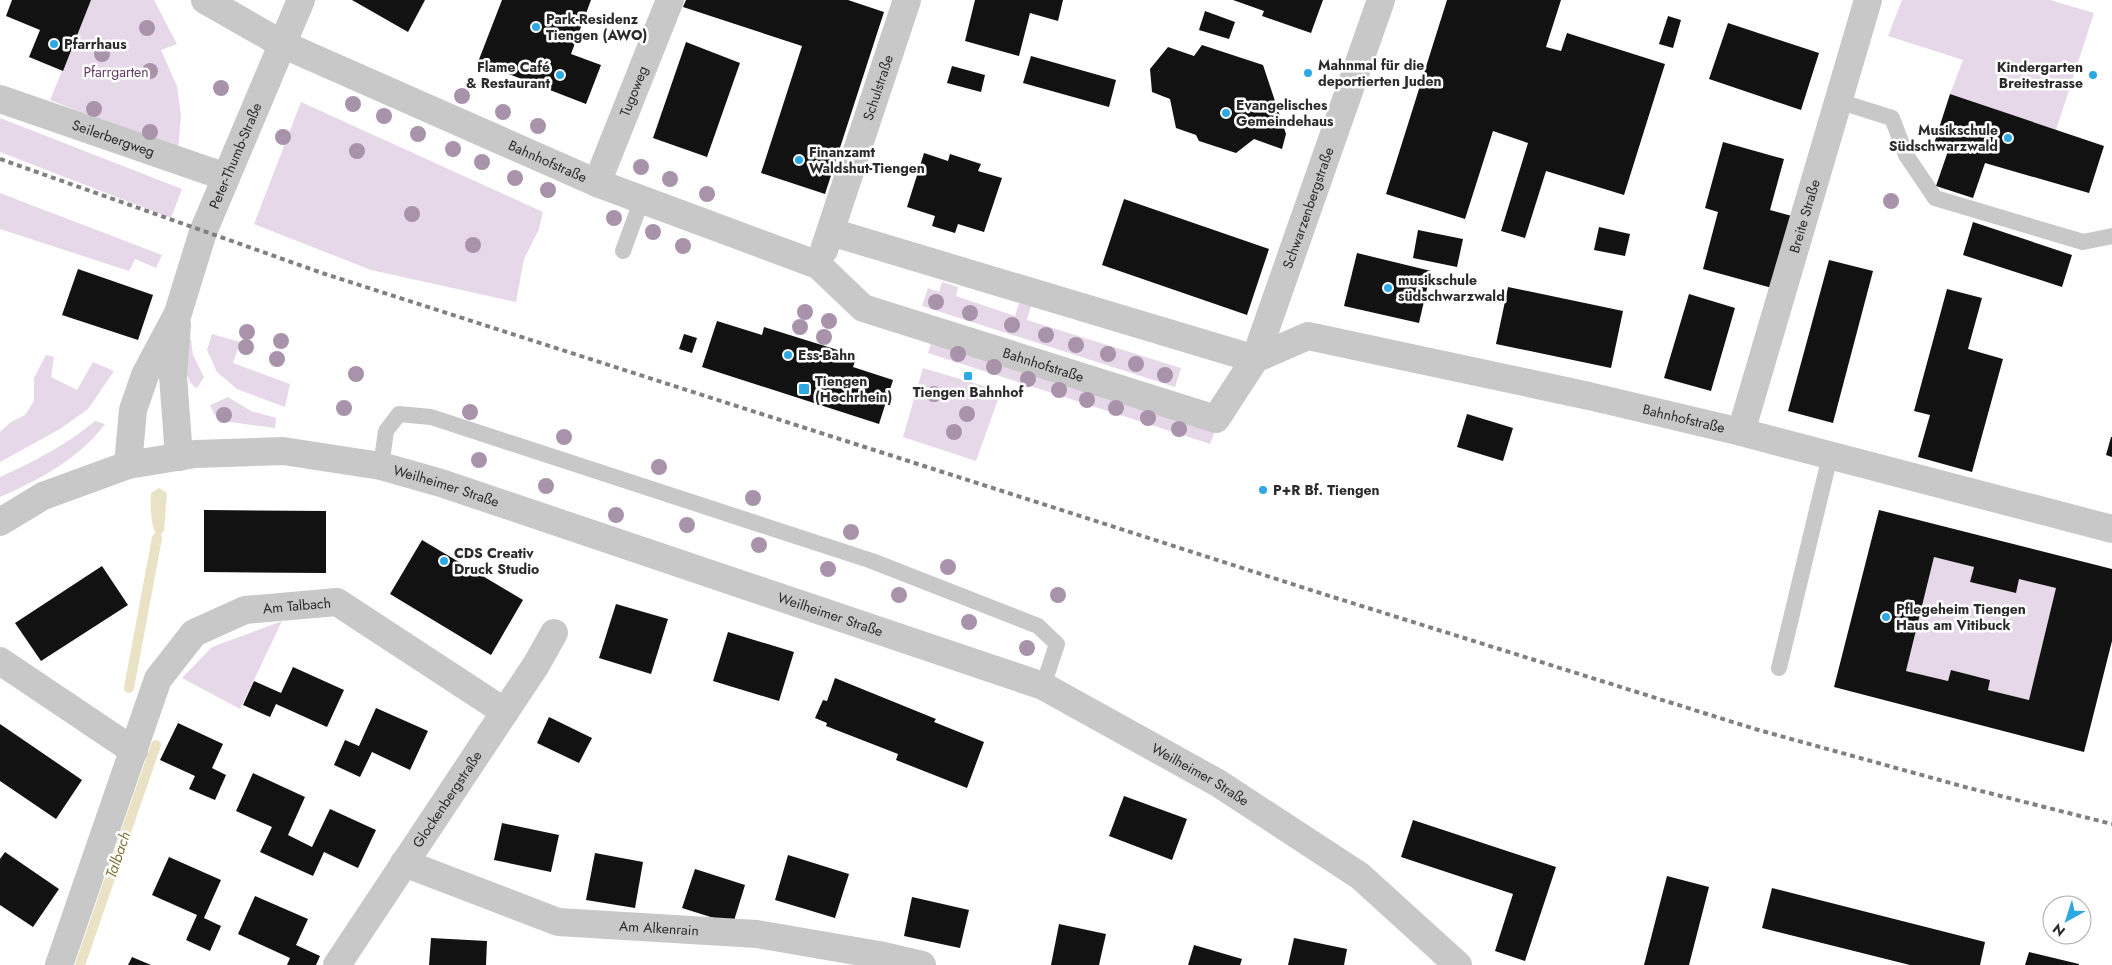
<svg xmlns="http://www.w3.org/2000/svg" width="2112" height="965" font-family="Jost,sans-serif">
<rect width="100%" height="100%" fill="#fff"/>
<g fill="#e7d8e9">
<polygon points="91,0 154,0 177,44 161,50 177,86 181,116 178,150 50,100"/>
<polygon points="1902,0 2050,0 2094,13 2056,130 1950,94 1963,60 1888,36"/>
<polygon points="301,102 543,212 539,229 524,259 516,302 371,270 254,224"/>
<polygon points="0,118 182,189 171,218 0,152"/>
<polygon points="0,193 162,255 156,268 135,259 129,271 0,229"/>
<polygon points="942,282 958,287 956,296 1015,316 1019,303 1031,306 1027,320 1181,368 1175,387 922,306 928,288 939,292"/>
<polygon points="212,334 240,342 233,363 290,384 285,407 237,389 217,372 207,350"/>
<path d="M186,336L191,340L193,355L204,377L197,388C181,380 186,351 186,336Z"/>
<polygon points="932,340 1215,431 1210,444 928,353"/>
<polygon points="46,355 54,357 51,377 77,390 93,362 114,371 88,409 60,429 0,462 0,432 11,422 25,415 34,401 34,378"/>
<polygon points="923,368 1001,391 976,461 903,437"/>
<polygon points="228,397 251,411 276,418 275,428 222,421 214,414 210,405"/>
<path d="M95,421L105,424C79,459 39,480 0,497V477C35,461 66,445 95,421Z"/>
<polygon points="1934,557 1974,567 1970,582 2016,593 2019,579 2056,588 2029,700 1988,690 1990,680 1951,670 1948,681 1906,671"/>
<polygon points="282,621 240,709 182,678 212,647"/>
</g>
<path fill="#eae2c4" d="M159,488L167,493L164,531L157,538C151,524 150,509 151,493Z"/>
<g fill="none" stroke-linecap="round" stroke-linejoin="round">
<g stroke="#eae2c4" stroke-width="10">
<polyline points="129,688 157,538"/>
<polyline points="80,965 156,745"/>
</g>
</g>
<g fill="#121212" fill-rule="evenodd">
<polygon points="12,0 91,0 63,71 29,57 40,30 6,16"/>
<polygon points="352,0 425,0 408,32"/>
<polygon points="502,0 591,0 571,54 601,65 586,104 478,62"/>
<polygon points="686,0 848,0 884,12 825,194 761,173 802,46 683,7"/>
<polygon points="975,0 1063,0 1058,21 1030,13 1019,56 965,41"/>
<polygon points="1233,0 1323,0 1311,33 1262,16 1264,11"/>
<polygon points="1447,0 1561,0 1546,47 1561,51 1567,33 1665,64 1624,195 1546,171 1525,238 1501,231 1528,143 1493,131 1465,219 1386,194"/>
<polygon points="1205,11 1235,22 1229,39 1199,30"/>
<polygon points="1668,16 1681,20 1673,48 1659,44"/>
<polygon points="1728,23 1819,53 1801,110 1709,79"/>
<polygon points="686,42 740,63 707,157 653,138"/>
<polygon points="1202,45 1263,65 1286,134 1282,149 1254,139 1236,153 1199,141 1196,135 1176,128 1170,99 1152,92 1150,69 1168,47 1194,56"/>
<polygon points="1031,56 1116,80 1109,107 1023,83"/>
<polygon points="952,66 985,75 981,92 947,83"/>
<polygon points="1950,94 2104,146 2089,193 1985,163 1973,198 1936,186 1948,151 1933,147"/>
<polygon points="1723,142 1784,159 1770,210 1792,216 1772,288 1703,269 1718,212 1705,208"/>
<polygon points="924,153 948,161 950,154 981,164 978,171 1002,178 984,232 958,224 955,233 932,226 935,216 907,207"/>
<polygon points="1124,199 1269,249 1247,315 1102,265"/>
<polygon points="1973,222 2072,255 2062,287 1963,255"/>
<polygon points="1599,227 1630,234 1625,256 1594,250"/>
<polygon points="1418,230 1463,239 1457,267 1413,258"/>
<polygon points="1357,253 1431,271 1419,323 1344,306"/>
<polygon points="1829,260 1873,271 1833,423 1788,411"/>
<polygon points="78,269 153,295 138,340 62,315"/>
<polygon points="1508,287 1623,311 1611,368 1496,344"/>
<polygon points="1947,289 1982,298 1968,349 2003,359 1972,472 1918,457 1930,415 1914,411"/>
<polygon points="1689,294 1735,308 1711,391 1664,378"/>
<polygon points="717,321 762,335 764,327 857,356 853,367 893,380 879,424 702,367"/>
<polygon points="684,334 697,338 692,353 679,349"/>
<polygon points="1467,414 1513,428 1503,461 1457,447"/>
<polygon points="2111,437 2112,437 2112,457 2106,455"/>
<polygon points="204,510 326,511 326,573 204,572"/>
<path d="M1879,510L2112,569V641L2084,752L1834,687ZM1934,557L1974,567L1970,582L2016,593L2019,579L2056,588L2029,700L1988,690L1990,680L1951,670L1948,681L1906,671Z"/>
<polygon points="422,540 523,600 491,655 390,594"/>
<polygon points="102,566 128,605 41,661 15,623"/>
<polygon points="616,604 668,619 651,674 599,658"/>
<polygon points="728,632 794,652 779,701 713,681"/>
<polygon points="293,667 344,690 327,727 276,704 270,717 243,705 254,681 281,693"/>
<polygon points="835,678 936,719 934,722 984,742 967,788 896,760 898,754 826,726 827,723 815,718 823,700 827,701"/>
<polygon points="376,708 428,731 410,770 372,752 360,777 334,765 345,740 359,746"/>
<polygon points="549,717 592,738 579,763 537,743"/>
<polygon points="178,723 223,744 212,768 226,775 215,800 189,789 195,776 160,760"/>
<polygon points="0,724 82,780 56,819 0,781"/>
<polygon points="253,773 305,797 288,835 312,847 330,809 376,830 358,868 324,852 313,876 260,852 272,827 236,811"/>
<polygon points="1124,796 1187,819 1172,860 1109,836"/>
<polygon points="1413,820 1556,867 1525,961 1495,951 1513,894 1401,857"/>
<polygon points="502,823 559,835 551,872 494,860"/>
<polygon points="5,852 59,889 33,927 0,905 0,859"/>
<polygon points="595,853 643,862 635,908 586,900"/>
<polygon points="788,855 849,874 835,918 775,900"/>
<polygon points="169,857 221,880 204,918 221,926 210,951 186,940 197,915 152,895"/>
<polygon points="695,869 745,885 733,924 682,908"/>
<polygon points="1667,876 1709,887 1689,965 1644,965"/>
<polygon points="1772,888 1985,942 1980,965 1910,965 1762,928"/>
<polygon points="255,896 308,919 296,945 320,956 316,965 287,965 290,958 238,934"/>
<polygon points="912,897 969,910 960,948 904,936"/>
<polygon points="1059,924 1106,934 1099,965 1051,965"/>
<polygon points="431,938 487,941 486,965 429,965"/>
<polygon points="1294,938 1347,949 1344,965 1288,965"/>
<polygon points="1194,945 1242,959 1240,965 1188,965"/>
<polygon points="2029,952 2079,964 2079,965 2025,965"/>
<polygon points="132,957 151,965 128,965"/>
</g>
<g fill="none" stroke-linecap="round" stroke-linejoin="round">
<g stroke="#c8c8c8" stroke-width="16">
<polyline points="1838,101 1892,118 1906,155 1935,198 2083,242 2112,236"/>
<polyline points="623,251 642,199"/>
<polyline points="381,466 386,431 399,414 431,417 872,561 1038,626 1057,644 1043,686"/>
<polyline points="1779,668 1830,456"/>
</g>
<g stroke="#c8c8c8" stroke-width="28">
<path id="s1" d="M205,0L282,44L597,183L818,265L863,308L1216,419L1255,359L1308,336L1589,396L1741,432L2112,529"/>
<path id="s2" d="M0,99L226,177"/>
<path id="s3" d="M597,183L670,0"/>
<polyline points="831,232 1255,359"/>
<path id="s4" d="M824,250L907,0"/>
<polyline points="177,325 173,376 179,457"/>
<path id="s5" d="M1255,359L1381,0"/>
<path id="s6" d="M1741,432L1868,0"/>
<path id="s7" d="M128,465L133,410L145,375L178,313L203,232L301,0"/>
<path id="s8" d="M0,522L43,496L128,465L195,454L283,451L381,466L441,483L1043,686L1218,783L1360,876L1458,965"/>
<polyline points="0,661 134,751"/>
<path id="s9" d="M404,863L558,922L757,934L879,955L922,965"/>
<path id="s10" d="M59,965L158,679L194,633L245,610L337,602L505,712"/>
<path id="s11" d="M337,965L536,665L554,633"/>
</g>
<polyline stroke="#808080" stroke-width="4" stroke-dasharray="5 4" stroke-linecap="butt" points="0,159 325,274 1317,592 1755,729 1965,787 2112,824"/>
</g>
<g fill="#a993ab">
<circle cx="147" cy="28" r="8"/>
<circle cx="102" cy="54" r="8"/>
<circle cx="150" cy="71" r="8"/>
<circle cx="221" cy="88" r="8"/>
<circle cx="462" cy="96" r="8"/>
<circle cx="353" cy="104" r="8"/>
<circle cx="94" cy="109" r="8"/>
<circle cx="503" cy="112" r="8"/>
<circle cx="384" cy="116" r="8"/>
<circle cx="538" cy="126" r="8"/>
<circle cx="150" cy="132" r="8"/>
<circle cx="418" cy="134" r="8"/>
<circle cx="283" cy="137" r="8"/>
<circle cx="453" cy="149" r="8"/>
<circle cx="357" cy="151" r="8"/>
<circle cx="482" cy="162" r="8"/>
<circle cx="641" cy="167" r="8"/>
<circle cx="515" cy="178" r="8"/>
<circle cx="670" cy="179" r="8"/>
<circle cx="548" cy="190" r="8"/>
<circle cx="707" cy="194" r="8"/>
<circle cx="1891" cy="201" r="8"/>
<circle cx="412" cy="214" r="8"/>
<circle cx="614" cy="218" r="8"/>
<circle cx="653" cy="232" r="8"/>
<circle cx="473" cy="245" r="8"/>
<circle cx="683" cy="246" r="8"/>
<circle cx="936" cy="302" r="8"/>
<circle cx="805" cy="312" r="8"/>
<circle cx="970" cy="313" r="8"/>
<circle cx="829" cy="321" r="8"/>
<circle cx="1012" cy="325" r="8"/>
<circle cx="800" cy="327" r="8"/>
<circle cx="247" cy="332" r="8"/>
<circle cx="1046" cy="335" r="8"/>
<circle cx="824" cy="337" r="8"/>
<circle cx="281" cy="341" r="8"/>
<circle cx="1076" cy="345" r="8"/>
<circle cx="246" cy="347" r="8"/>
<circle cx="958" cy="354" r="8"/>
<circle cx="1108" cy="354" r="8"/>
<circle cx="277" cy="359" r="8"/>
<circle cx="1136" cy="364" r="8"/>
<circle cx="994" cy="367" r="8"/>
<circle cx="356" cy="374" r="8"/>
<circle cx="1165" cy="375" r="8"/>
<circle cx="1028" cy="379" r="8"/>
<circle cx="1059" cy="390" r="8"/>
<circle cx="934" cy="394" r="8"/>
<circle cx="1087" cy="400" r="8"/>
<circle cx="344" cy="408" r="8"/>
<circle cx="1116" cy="408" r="8"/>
<circle cx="470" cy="412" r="8"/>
<circle cx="967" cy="414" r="8"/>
<circle cx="224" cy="415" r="8"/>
<circle cx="1148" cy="418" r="8"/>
<circle cx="1179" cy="429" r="8"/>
<circle cx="954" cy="432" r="8"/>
<circle cx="564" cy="437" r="8"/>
<circle cx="479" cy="460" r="8"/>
<circle cx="659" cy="467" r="8"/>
<circle cx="546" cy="486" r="8"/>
<circle cx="753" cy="498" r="8"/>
<circle cx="616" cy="515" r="8"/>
<circle cx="687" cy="525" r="8"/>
<circle cx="851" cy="532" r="8"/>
<circle cx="759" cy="545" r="8"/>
<circle cx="948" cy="567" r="8"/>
<circle cx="828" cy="569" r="8"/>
<circle cx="899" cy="595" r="8"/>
<circle cx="1058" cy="595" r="8"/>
<circle cx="969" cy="622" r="8"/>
<circle cx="1027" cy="648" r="8"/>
</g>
<g fill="#2ea8e2" stroke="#fff" stroke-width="2">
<circle cx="536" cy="27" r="5"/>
<circle cx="54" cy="44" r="5"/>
<circle cx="1308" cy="73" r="5"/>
<circle cx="560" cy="75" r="5"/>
<circle cx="2093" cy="75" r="5"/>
<circle cx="1226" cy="113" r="5"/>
<circle cx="2008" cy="138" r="5"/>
<circle cx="799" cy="160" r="5"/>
<circle cx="1388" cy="288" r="5"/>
<circle cx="788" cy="355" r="5"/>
<rect x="963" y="371" width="10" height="10" rx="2.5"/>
<rect x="798" y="383" width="12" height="12" rx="2.5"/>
<circle cx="1263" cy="490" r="5"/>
<circle cx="444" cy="561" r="5"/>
<circle cx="1886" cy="617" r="5"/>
</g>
<g text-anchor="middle" stroke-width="5" stroke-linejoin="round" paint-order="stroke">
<g font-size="14" font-weight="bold" fill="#2b2b2b" stroke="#fff" text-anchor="start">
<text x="546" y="24">Park-Residenz<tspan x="546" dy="16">Tiengen (AWO)</tspan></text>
<text x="64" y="49">Pfarrhaus</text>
<text x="1318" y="70">Mahnmal für die<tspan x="1318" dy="16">deportierten Juden</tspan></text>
<text x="550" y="72" text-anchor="end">Flame Café<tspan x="550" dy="16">&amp; Restaurant</tspan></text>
<text x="2083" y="72" text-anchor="end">Kindergarten<tspan x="2083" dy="16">Breitestrasse</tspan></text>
<text x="1236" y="110">Evangelisches<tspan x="1236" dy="16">Gemeindehaus</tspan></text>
<text x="1998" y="135" text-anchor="end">Musikschule<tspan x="1998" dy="16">Südschwarzwald</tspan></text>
<text x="809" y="157">Finanzamt<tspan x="809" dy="16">Waldshut-Tiengen</tspan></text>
<text x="1398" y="285">musikschule<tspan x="1398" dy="16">südschwarzwald</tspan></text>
<text x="798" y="360">Ess-Bahn</text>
<text x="815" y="386">Tiengen<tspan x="815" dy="16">(Hochrhein)</tspan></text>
<text x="968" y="397" text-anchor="middle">Tiengen Bahnhof</text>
<text x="1273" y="495">P+R Bf. Tiengen</text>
<text x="454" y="558">CDS Creativ<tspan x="454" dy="16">Druck Studio</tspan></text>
<text x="1896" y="614">Pflegeheim Tiengen<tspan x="1896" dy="16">Haus am Vitibuck</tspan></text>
</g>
<g font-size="14" fill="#633a66" stroke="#fff">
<text x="116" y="77">Pfarrgarten</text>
</g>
<g font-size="14" fill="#2b2b2b" stroke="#fff">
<text dy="5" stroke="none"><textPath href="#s4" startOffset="171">Schulstraße</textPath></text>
<text dy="5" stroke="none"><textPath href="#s3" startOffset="99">Tugoweg</textPath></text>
<text dy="5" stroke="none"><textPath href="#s2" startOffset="120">Seilerbergweg</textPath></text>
<text dy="5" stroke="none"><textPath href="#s7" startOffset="330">Peter-Thumb-Straße</textPath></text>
<text dy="5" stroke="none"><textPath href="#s1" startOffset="379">Bahnhofstraße</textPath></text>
<text dy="5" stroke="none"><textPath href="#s5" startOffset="160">Schwarzenbergstraße</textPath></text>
<text dy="5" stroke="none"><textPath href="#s6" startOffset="225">Breite Straße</textPath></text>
<text dy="5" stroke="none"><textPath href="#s1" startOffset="920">Bahnhofstraße</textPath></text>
<text dy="5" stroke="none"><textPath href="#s1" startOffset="1615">Bahnhofstraße</textPath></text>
<text dy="5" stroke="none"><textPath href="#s8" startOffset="464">Weilheimer Straße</textPath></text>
<text dy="5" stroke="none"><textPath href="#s10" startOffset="469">Am Talbach</textPath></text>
<text dy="5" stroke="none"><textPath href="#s8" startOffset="869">Weilheimer Straße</textPath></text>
<text dy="5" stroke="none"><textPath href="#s8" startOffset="1274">Weilheimer Straße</textPath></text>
<text dy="5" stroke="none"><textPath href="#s11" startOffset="199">Glockenbergstraße</textPath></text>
<text dy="5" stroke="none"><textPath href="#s9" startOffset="266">Am Alkenrain</textPath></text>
</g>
<g font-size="15" font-style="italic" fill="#85753a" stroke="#fff">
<text transform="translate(118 855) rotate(-71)" y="5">Talbach</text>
</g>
</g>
<g transform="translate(2067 920) rotate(219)"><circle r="24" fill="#ffffff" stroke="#aaaaaa"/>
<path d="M0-4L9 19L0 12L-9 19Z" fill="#2ea8e2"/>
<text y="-8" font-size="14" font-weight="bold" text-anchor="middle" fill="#2b2b2b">N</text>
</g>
</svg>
